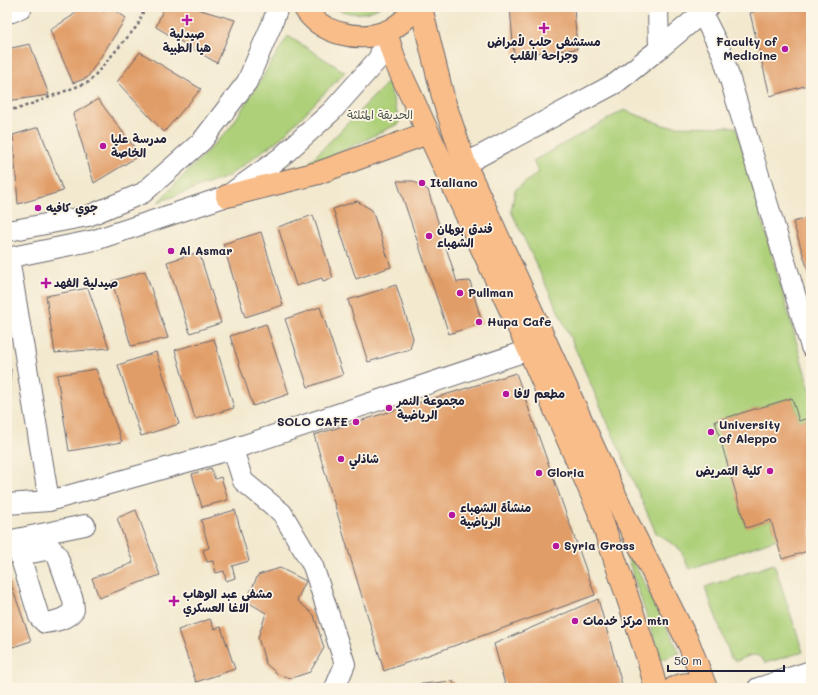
<svg xmlns="http://www.w3.org/2000/svg" width="818" height="695" font-family="Mali,'Playpen Sans Arabic',sans-serif">
<rect width="100%" height="100%" fill="#fcf5e5"/>
<filter id="ink" filterUnits="userSpaceOnUse"><feTurbulence type="fractalNoise" baseFrequency=".025" numOctaves="2"/><feDisplacementMap in="SourceGraphic" scale="8" xChannelSelector="R" yChannelSelector="G"/><feConvolveMatrix kernelMatrix="1 2 1 2 8 2 1 2 1" color-interpolation-filters="sRGB"/></filter>
<filter id="wash" filterUnits="userSpaceOnUse"><feTurbulence type="fractalNoise" baseFrequency=".012" numOctaves="4" result="noise"/><feDisplacementMap in="SourceGraphic" scale="16" xChannelSelector="R" yChannelSelector="G"/><feGaussianBlur stdDeviation="0.9" result="paint"/><feColorMatrix in="noise" values="0 0 0 0 0 0 0 0 0 0 0 0 0 0 0 0 0 1.4 0 .05"/><feComposite in="paint" operator="in"/></filter>
<g filter="url(#wash)">
<rect width="100%" height="100%" fill="#f2e9cf"/>
<g fill="#add079" stroke="#68795a">
<path d="M332,7H380C364,16 348,15 332,7Z"/>
<polygon points="288,36 345,72 282,137 227,177 158,202 231,127"/>
<polygon points="388,82 400,123 301,171"/>
<polygon points="624,110 666,126 736,127 811,394 811,417 799,421 792,398 716,421 746,527 771,520 777,539 689,569 680,549 656,533 567,330 511,211 515,190 539,172 533,161"/>
<polygon points="621,538 680,653 661,660"/>
<path d="M774,564L803,652L765,663C757,650 749,656 737,661L731,658L705,587Z"/>
</g>
<g id="blocks">
<g fill="#e19d67">
<polygon points="79,7 96,7 104,12 108,7 111,7 126,18 87,78 73,83 50,30 72,16"/>
<polygon points="164,7 190,7 235,20 217,63 156,27"/>
<polygon points="510,7 574,7 577,49 514,55"/>
<polygon points="770,7 811,7 811,84 770,96 750,13"/>
<polygon points="30,44 49,95 7,101 7,49"/>
<polygon points="140,52 201,89 164,132 117,82"/>
<polygon points="98,99 140,155 94,183 73,114"/>
<polygon points="39,127 63,191 18,204 13,135"/>
<polygon points="397,181 413,181 428,190 457,282 470,281 482,323 449,334"/>
<polygon points="357,201 372,210 391,267 356,279 333,209"/>
<polygon points="313,215 333,278 323,281 322,278 296,286 278,227"/>
<polygon points="811,217 811,280 793,222"/>
<polygon points="261,232 283,305 245,317 223,244"/>
<polygon points="199,252 221,323 190,333 167,262"/>
<polygon points="145,271 168,338 131,346 112,281"/>
<polygon points="396,285 413,338 410,349 368,362 348,300"/>
<polygon points="88,288 109,348 55,353 46,296"/>
<polygon points="320,307 343,375 308,387 285,319"/>
<polygon points="266,324 289,394 253,406 230,336"/>
<polygon points="214,339 234,408 195,419 175,350"/>
<polygon points="156,352 179,424 141,436 118,365"/>
<polygon points="7,369 11,369 8,400 7,400"/>
<polygon points="96,369 122,442 69,451 57,375"/>
<polygon points="516,373 595,595 384,671 314,435"/>
<polygon points="792,398 799,421 811,417 811,550 782,559 771,520 746,528 715,421"/>
<polygon points="211,468 215,479 221,477 228,500 202,507 192,474"/>
<polygon points="136,510 160,575 99,598 92,578 133,563 117,518"/>
<polygon points="235,510 249,561 232,566 235,578 226,581 224,571 216,573 213,561 207,562 203,550 209,548 201,520"/>
<polygon points="280,568 306,581 297,600 314,615 324,648 310,672 292,678 279,675 266,664 258,638 266,613 246,601 258,575"/>
<polygon points="7,573 31,641 7,649"/>
<polygon points="598,599 623,688 506,688 494,644"/>
<polygon points="210,619 214,629 221,627 235,669 196,682 178,630"/>
<polygon points="453,681 455,688 413,688 412,685"/>
</g>
</g>
</g>
<g filter="url(#ink)">
<use href="#blocks" fill-opacity="0" stroke="#6b686f" stroke-width="1"/>
<g fill="none" stroke-linecap="round" stroke-linejoin="round">
<defs>
<g id="minor">
<polyline points="7,13 12,12 22,7"/>
<polyline points="702,13 722,53 811,347"/>
<polyline points="659,49 709,7"/>
<polyline points="465,164 616,83 659,49 658,7"/>
<polyline points="7,230 14,230 88,216 143,193 202,141 247,82 272,24 278,7"/>
<polyline points="7,258 95,240 227,196 280,158 332,111 379,58 386,32"/>
<polyline points="9,258 49,501"/>
<polyline points="233,449 243,481 282,513 313,566 345,664 335,688"/>
<polyline points="7,504 49,501 233,449 529,350"/>
<path d="M15,540L39,617L45,623C57,621 67,619 74,610L73,600L57,555L52,549L20,555"/>
<polyline points="7,541 85,525"/>
<polyline points="758,688 811,671"/>
</g>
<g id="major">
<path d="M304,7C320,34 358,42 386,32C398,27 408,17 416,7"/>
<polyline points="421,7 444,101 465,164 626,519 689,644 706,688"/>
<polyline points="386,32 395,61 529,350 598,509 647,656 656,688"/>
<polyline points="227,196 318,173 428,133"/>
<path d="M674,688C683,683 692,683 701,688"/>
</g>
</defs>
<use href="#minor" stroke="#6b686f" stroke-width="22"/>
<use href="#major" stroke="#6b686f" stroke-width="24"/>
<g stroke="#6b686f" stroke-width="2.5" stroke-dasharray="3 3" stroke-linecap="butt">
<polyline points="7,109 18,109 89,82 138,25 145,7"/>
<polyline points="809,565 811,572"/>
</g>
<use href="#minor" stroke="#fff" stroke-width="20"/>
<use href="#major" stroke="#f8bd89" stroke-width="22"/>
</g>
</g>
<g fill="#b5179e" stroke="#fcf5e5" stroke-width="1.5">
<path d="M185 14h4v4h4v4h-4v4h-4v-4h-4v-4h4z"/>
<path d="M542 22h4v4h4v4h-4v4h-4v-4h-4v-4h4z"/>
<circle cx="785" cy="49" r="4"/>
<circle cx="103" cy="146" r="4"/>
<circle cx="422" cy="183" r="4"/>
<circle cx="38" cy="208" r="4"/>
<circle cx="429" cy="236" r="4"/>
<circle cx="171" cy="251" r="4"/>
<path d="M44 277h4v4h4v4h-4v4h-4v-4h-4v-4h4z"/>
<circle cx="460" cy="293" r="4"/>
<circle cx="479" cy="322" r="4"/>
<circle cx="506" cy="394" r="4"/>
<circle cx="389" cy="408" r="4"/>
<circle cx="356" cy="422" r="4"/>
<circle cx="711" cy="432" r="4"/>
<circle cx="341" cy="459" r="4"/>
<circle cx="770" cy="471" r="4"/>
<circle cx="539" cy="473" r="4"/>
<circle cx="452" cy="515" r="4"/>
<circle cx="556" cy="546" r="4"/>
<path d="M172 595h4v4h4v4h-4v4h-4v-4h-4v-4h4z"/>
<circle cx="575" cy="621" r="4"/>
</g>
<g text-anchor="middle" stroke-width="3.5" stroke-linejoin="round" paint-order="stroke">
<g font-size="12" font-weight="bold" fill="#22223b" stroke="#fcf5e5" text-anchor="start">
<text x="187" y="38" text-anchor="middle">صيدلية<tspan x="187" dy="14">هيا الطبية</tspan></text>
<text x="544" y="46" text-anchor="middle">مستشفى حلب لأمراض<tspan x="544" dy="14">وجراحة القلب</tspan></text>
<text x="777" y="46" text-anchor="end">Faculty of<tspan x="777" dy="14">Medicine</tspan></text>
<text x="111" y="143">مدرسة عليا<tspan x="111" dy="14">الخاصة</tspan></text>
<text x="430" y="187">Italiano</text>
<text x="46" y="212">جوي كافيه</text>
<text x="437" y="233">فندق بولمان<tspan x="437" dy="14">الشهباء</tspan></text>
<text x="179" y="255">Al Asmar</text>
<text x="54" y="287">صيدلية الفهد</text>
<text x="468" y="297">Pullman</text>
<text x="487" y="326">Hupa Cafe</text>
<text x="514" y="398">مطعم لافا</text>
<text x="397" y="405">مجموعة النمر<tspan x="397" dy="14">الرياضية</tspan></text>
<text x="348" y="426" text-anchor="end">SOLO CAFE</text>
<text x="719" y="429">University<tspan x="719" dy="14">of Aleppo</tspan></text>
<text x="349" y="463">شاذلي</text>
<text x="762" y="475" text-anchor="end">كلية التمريض</text>
<text x="547" y="477">Gloria</text>
<text x="460" y="512">منشأة الشهباء<tspan x="460" dy="14">الرياضية</tspan></text>
<text x="564" y="550">Syria Gross</text>
<text x="183" y="598">مشفى عبد الوهاب<tspan x="183" dy="14">الاغا العسكري</tspan></text>
<text x="583" y="625">مركز خدمات mtn</text>
</g>
<g font-size="12" fill="#4c564e" stroke="#fcf5e5">
<text x="380" y="119">الحديقة المثلثة</text>
</g>
</g>
<rect width="818" height="695" fill="none" stroke="#fcf5e5" stroke-width="24"/>
<path d="M668 665v6h116v-6" fill="none" stroke="#22223b" stroke-width="2"/>
<text x="674" y="665" font-size="12" fill="#22223b" stroke="#fcf5e5" stroke-width="3" paint-order="stroke">50 m</text>
</svg>
